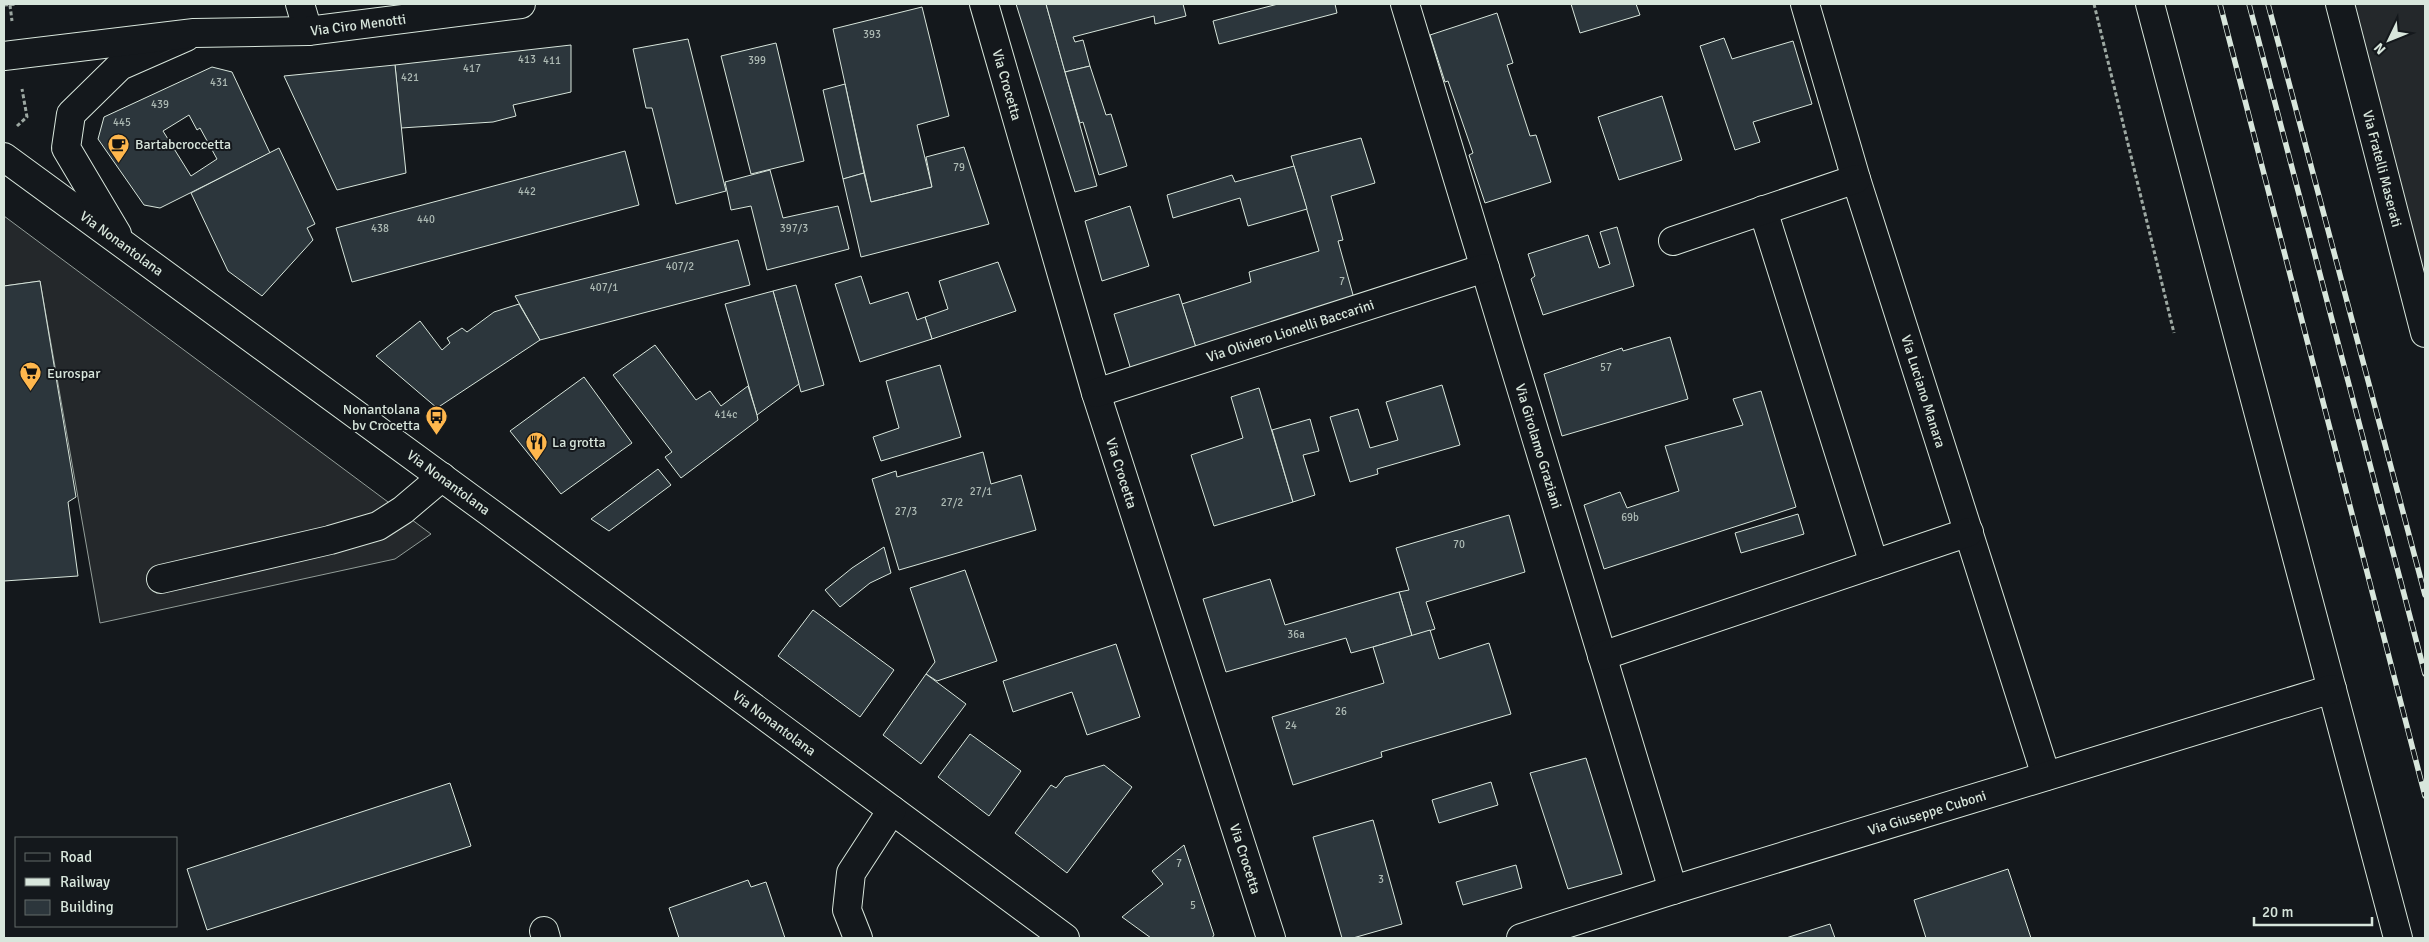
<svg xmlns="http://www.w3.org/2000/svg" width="2429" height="942" font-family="Signika,sans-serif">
<rect width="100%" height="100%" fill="#14181c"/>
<g fill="#24282b" stroke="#939e99">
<polygon points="2340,4 2425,4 2425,333"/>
<polygon points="4,216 431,534 395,559 100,623 40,281 4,286"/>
</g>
<g fill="#2c363c" stroke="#d8e6dc" fill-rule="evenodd">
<polygon points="1016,4 1046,4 1097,186 1075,192"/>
<polygon points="1046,4 1183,4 1186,16 1155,24 1154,16 1073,37 1075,42 1083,40 1090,66 1065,72"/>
<polygon points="1278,4 1335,4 1337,13 1219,44 1213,21"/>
<polygon points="1571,4 1636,4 1640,15 1580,33"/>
<polygon points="922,7 949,116 917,125 932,187 871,202 833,29"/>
<polygon points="1497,13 1513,63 1507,65 1530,136 1536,135 1551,182 1485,203 1469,155 1473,153 1448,81 1445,82 1430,35"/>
<polygon points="1724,38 1732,59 1793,41 1812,104 1753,122 1760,142 1735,150 1700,46"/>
<polygon points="688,39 726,191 676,204 652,108 646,108 633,49"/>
<polygon points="776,43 804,161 751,174 721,56"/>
<polygon points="571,45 571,92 513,105 516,116 493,122 401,128 395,65"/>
<polygon points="395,65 406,173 337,190 284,76"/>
<polygon points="1090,66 1106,115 1111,114 1127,166 1099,175 1083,122 1080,123 1065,72"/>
<path d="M212,67L232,72L270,153L160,208L144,205L98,139L104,117ZM189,115L197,130L200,128L217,159L191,176L163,131Z"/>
<polygon points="845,84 864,173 843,179 823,90"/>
<polygon points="1662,96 1682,160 1619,180 1598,117"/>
<polygon points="1361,138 1375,183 1331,196 1343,240 1338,241 1355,302 1197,351 1182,304 1251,282 1249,272 1319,251 1291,156"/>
<polygon points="964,147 989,224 861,257 843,179 864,173 871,202 932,187 926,157"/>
<polygon points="279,148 315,224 307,228 313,240 262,296 228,271 191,193"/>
<polygon points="625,151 639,205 352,282 336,228"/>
<polygon points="1294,166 1307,209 1248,226 1240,198 1173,218 1167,195 1232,175 1235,182"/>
<polygon points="770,170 783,218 838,206 849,249 767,270 751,206 731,210 725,182"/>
<polygon points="1130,206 1149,266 1102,281 1085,221"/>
<polygon points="1617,227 1634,286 1543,315 1531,279 1535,276 1528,254 1588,235 1599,268 1610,264 1600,232"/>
<polygon points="738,240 750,285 540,340 515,296"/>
<polygon points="998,262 1016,311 932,339 925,317 948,309 939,281"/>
<polygon points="861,276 870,304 908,292 917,320 925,317 932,339 860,362 835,284"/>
<polygon points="40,281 76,497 68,502 78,576 4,581 4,286"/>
<polygon points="796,285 824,385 801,392 773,291"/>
<polygon points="773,291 799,384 757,415 725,304"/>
<polygon points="1179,294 1197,351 1131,370 1114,314"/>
<polygon points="519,304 540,340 437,408 376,356 420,321 442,350 450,343 447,338 462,328 467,332 494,312"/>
<polygon points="1670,337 1688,399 1562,436 1544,374 1622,348 1623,351"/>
<polygon points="655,345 696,400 710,391 721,406 748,386 757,415 758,420 681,478 665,457 672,452 613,375"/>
<polygon points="940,365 961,437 881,461 873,437 899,428 886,381"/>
<polygon points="584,377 632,443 561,494 510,431"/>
<polygon points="1442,385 1460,445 1377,469 1378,474 1350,482 1330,417 1358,409 1370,448 1398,440 1386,402"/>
<polygon points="1259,388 1293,502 1214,526 1191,455 1243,438 1231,397"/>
<polygon points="1761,391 1796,507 1604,569 1584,505 1620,492 1627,508 1679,491 1665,446 1743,425 1733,399"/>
<polygon points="1310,419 1319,451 1303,455 1315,495 1293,502 1272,430"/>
<polygon points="983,452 991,484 1021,475 1036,530 899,570 872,479 896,471 897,477"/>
<polygon points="658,469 671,485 609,531 591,519"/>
<polygon points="1798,514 1804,534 1741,553 1735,533"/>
<polygon points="1509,515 1525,572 1426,602 1435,629 1412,636 1399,592 1409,590 1396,548"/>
<polygon points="884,547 891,573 870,583 840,607 825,590 852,568"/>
<polygon points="965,570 997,661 937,681 926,674 935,662 910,588"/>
<polygon points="1270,579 1285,625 1399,592 1412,636 1351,653 1346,638 1226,672 1203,599"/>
<polygon points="813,610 894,670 860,717 778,656"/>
<polygon points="1430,630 1439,659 1489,643 1511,714 1381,752 1382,757 1293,785 1272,717 1384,683 1373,647"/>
<polygon points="1116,644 1140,717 1087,735 1072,692 1013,712 1003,681"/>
<polygon points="926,674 966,704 921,764 883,735"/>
<polygon points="970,734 1021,771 989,816 938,777"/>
<polygon points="1586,758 1622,874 1568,889 1530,773"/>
<polygon points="1104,765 1132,787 1067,873 1015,833 1051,785 1056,788 1065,777"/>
<polygon points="1491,782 1498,805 1439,823 1432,800"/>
<polygon points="450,783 471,846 207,930 187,869"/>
<polygon points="1373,820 1402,924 1353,938 1342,938 1313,837"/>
<polygon points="1184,845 1214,935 1212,938 1151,938 1122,917 1163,884 1152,871"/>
<polygon points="1516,865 1522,888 1463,905 1456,882"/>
<polygon points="2008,869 2031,938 1926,938 1914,900"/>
<polygon points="748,880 751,887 766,882 785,938 679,938 669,908"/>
<polygon points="1830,924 1835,938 1786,938"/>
</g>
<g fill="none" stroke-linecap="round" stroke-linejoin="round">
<defs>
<g id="minor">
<polyline points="300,4 308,31"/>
<path id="s1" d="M984,4L1096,393L1271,938"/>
<path id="s2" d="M1405,4L1673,890"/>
<path id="s3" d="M1805,4L1856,179L2046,776"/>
<polyline points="2150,4 2398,938"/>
<path id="s4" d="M2340,4L2425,333"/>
<path id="s5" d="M4,157L492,514L1065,938"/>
<polyline points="1763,210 1874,564"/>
<polyline points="117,234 66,148 71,114 120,66 186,37"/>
<polyline points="1673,241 1856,179"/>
<path id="s6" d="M1096,393L1485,268"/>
<polyline points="161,579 330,540 378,526 403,510 442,477"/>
<polyline points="1602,656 1969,532"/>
<polyline points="544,931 546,938"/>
<polyline points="858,938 847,910 851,873 892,810"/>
<path id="s7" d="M1521,938L1673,890L2332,689"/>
</g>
<g id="major">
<path id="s8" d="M4,56L194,33L308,31L521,4"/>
</g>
</defs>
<use href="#minor" stroke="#d8e6dc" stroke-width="30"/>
<use href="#major" stroke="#d8e6dc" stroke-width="30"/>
<g stroke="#9da8a2" stroke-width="3" stroke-dasharray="4 2.5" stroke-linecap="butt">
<polyline points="2094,4 2174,333"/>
<polyline points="4,5 17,4"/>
<polyline points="10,5 12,21"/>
<polyline points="17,126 27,117 22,89"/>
</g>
<use href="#minor" stroke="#14181c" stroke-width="28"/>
<use href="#major" stroke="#14181c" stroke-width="28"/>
<defs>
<g id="rail">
<polyline points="2220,4 2425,796"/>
<polyline points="2249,4 2425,674"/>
<polyline points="2268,4 2425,595"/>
</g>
</defs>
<use href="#rail" stroke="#d8e6dc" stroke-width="5.5"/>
<use href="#rail" stroke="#14181c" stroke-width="4" stroke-dasharray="11" stroke-linecap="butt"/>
</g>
<defs>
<symbol id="cafe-pin" viewBox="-11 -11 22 30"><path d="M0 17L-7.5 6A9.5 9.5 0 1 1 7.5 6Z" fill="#ffb74d" stroke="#14181c"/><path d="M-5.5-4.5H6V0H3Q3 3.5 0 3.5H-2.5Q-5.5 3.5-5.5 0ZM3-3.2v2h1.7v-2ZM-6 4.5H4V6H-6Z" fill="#111"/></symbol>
<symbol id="supermarket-pin" viewBox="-11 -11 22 30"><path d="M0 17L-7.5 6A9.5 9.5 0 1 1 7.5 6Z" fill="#ffb74d" stroke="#14181c"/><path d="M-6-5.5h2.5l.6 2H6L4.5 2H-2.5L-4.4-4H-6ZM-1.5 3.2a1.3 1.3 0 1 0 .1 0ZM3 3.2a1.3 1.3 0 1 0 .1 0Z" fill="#111"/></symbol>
<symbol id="bus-pin" viewBox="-11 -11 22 30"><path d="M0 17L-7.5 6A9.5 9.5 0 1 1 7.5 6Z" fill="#ffb74d" stroke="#14181c"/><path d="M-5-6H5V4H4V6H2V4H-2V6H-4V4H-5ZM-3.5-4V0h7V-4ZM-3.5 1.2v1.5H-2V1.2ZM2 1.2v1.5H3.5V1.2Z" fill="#111"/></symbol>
<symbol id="restaurant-pin" viewBox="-11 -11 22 30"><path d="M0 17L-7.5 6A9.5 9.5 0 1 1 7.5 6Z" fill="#ffb74d" stroke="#14181c"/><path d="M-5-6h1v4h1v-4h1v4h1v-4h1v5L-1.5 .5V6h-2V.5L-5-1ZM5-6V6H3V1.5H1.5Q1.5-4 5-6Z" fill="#111"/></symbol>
</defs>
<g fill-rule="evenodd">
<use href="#cafe-pin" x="106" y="132" width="25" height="34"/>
<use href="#supermarket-pin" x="18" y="360" width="25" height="34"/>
<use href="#bus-pin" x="424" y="404" width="25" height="34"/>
<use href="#restaurant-pin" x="524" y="430" width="25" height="34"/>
</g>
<g text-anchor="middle" stroke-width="4" stroke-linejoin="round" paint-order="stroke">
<g font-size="11" fill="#adbab4">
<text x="872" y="38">393</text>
<text x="527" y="63">413</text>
<text x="552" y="64">411</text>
<text x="757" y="64">399</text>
<text x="472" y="72">417</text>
<text x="410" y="81">421</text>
<text x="219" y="86">431</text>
<text x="160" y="108">439</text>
<text x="122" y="126">445</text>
<text x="959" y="171">79</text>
<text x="527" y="195">442</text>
<text x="426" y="223">440</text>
<text x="380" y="232">438</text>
<text x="794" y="232">397/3</text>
<text x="680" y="270">407/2</text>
<text x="1342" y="285">7</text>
<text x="604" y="291">407/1</text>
<text x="1606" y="371">57</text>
<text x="726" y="418">414c</text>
<text x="981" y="495">27/1</text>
<text x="952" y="506">27/2</text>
<text x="906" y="515">27/3</text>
<text x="1630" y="521">69b</text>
<text x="1459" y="548">70</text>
<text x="1296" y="638">36a</text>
<text x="1341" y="715">26</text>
<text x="1291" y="729">24</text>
<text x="1179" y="867">7</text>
<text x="1381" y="883">3</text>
<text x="1193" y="909">5</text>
</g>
<g font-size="14" fill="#d8e6dc" stroke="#14181c">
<text dy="5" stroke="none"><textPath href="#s8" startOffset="356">Via Ciro Menotti</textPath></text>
<text dy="5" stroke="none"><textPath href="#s1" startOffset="84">Via Crocetta</textPath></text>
<text dy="5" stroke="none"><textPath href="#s4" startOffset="170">Via Fratelli Maserati</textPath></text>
<text dy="5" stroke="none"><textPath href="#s5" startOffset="146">Via Nonantolana</textPath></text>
<text dy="5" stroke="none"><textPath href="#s6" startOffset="204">Via Oliviero Lionelli Baccarini</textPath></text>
<text dy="5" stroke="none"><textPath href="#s3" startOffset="405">Via Luciano Manara</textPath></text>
<text dy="5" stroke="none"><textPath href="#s2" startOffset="462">Via Girolamo Graziani</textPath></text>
<text dy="5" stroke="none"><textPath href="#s1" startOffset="489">Via Crocetta</textPath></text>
<text dy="5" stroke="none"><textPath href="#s5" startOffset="551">Via Nonantolana</textPath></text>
<text dy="5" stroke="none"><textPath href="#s5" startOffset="956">Via Nonantolana</textPath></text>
<text dy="5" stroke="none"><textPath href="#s7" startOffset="425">Via Giuseppe Cuboni</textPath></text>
<text dy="5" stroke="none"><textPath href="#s1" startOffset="894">Via Crocetta</textPath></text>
</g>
<g font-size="14" fill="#d8e6dc" stroke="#14181c" text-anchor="start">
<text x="135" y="149">Bartabcroccetta</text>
<text x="47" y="378">Eurospar</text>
<text x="420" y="414" text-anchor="end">Nonantolana<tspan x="420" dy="16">bv Crocetta</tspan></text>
<text x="552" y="447">La grotta</text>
</g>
</g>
<rect width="2429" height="942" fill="none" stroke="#d8e6dc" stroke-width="10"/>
<rect x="15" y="837" width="162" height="90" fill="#14181c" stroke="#626a69"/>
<rect x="25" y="853" width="25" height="8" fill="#14181c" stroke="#626a69"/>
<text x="60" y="862" font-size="15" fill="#d8e6dc">Road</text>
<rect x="25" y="878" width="25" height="8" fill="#d8e6dc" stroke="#626a69"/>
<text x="60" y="887" font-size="15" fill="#d8e6dc">Railway</text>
<rect x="25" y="900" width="25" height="15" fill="#2c363c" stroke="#626a69"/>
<text x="60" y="912" font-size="15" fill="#d8e6dc">Building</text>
<g transform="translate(2389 40) rotate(227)" stroke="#14181c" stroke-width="4" paint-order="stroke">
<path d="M0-4L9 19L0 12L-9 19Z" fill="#d8e6dc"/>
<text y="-8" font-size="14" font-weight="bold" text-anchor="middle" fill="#d8e6dc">N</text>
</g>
<path d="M2254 917v8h118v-8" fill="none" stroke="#d8e6dc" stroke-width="2.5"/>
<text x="2262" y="917" font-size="15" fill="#d8e6dc" stroke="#14181c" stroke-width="4" paint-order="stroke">20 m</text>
</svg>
